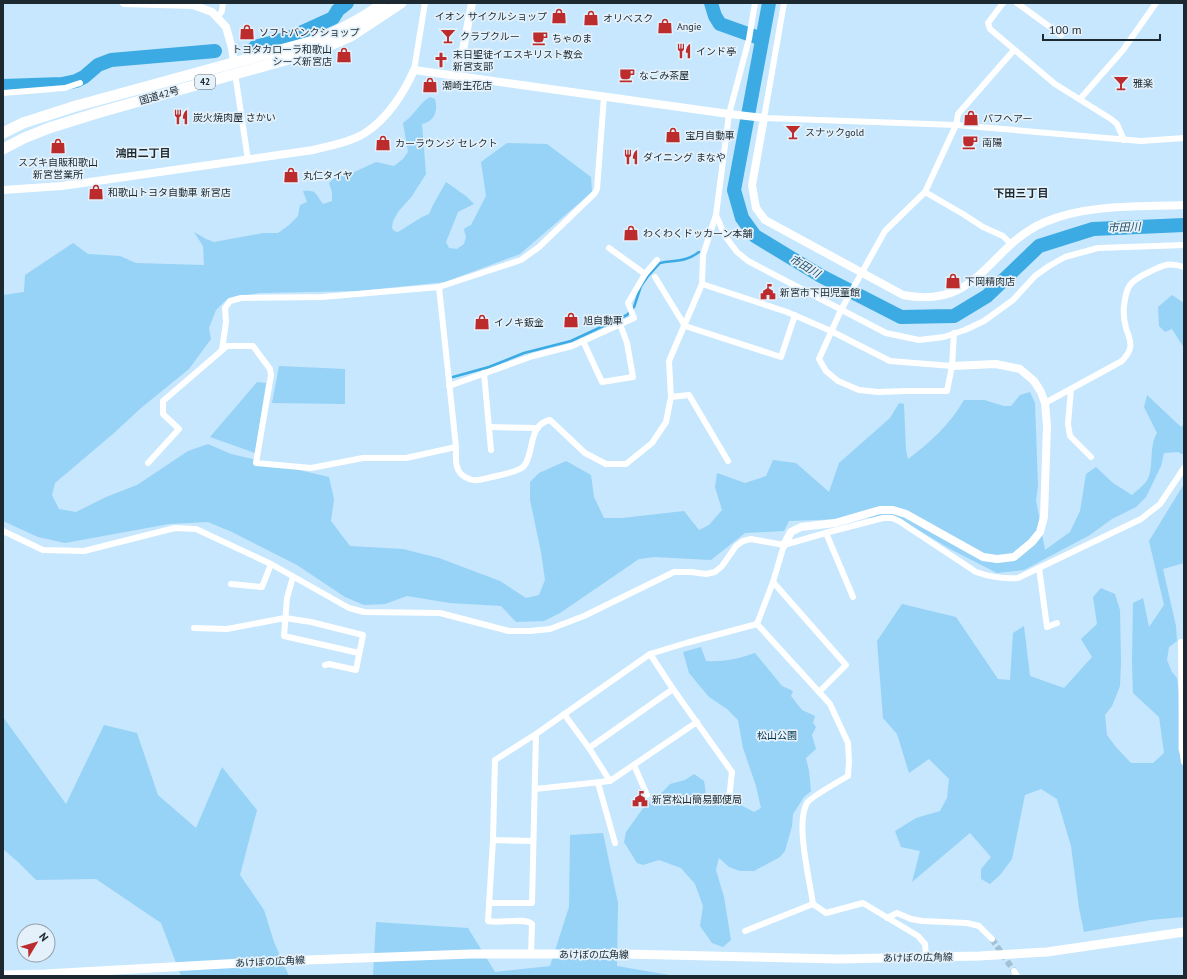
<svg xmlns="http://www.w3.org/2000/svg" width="1187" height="979" font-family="'PT Sans','Noto Sans JP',sans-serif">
<rect width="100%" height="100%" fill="#c6e7fd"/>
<g fill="#97d2f7">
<path d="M430,97L435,99C438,111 435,121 422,124L426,174L412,196L398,212L393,221L392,228L394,231L398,232L422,217L429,214L433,205L446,182L466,196L474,204L458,212L446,242L449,248L457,249L464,244L466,237L464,230L465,228L471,225L486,196L481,162L507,143L547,144L591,177L592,192L520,254L445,282L359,291L259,293L227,299L216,310L209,328L211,339L189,369L141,408L114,433L55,483L52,495L59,509L76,512L106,497L137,485L188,451L208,444L231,454L329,477L334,499L331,521L350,546L403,549L439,558L500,581L526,598L539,595L545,580L541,552L530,500V482L539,473L566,461L591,475L594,497L604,518H622L684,511L699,530L709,525L722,510L715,487L717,473L745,483L766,476L773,460L796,463L829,492L839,463L890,418L899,403L904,404L906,450L908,459C930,443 951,423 964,400H984L1004,406H1011L1020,395L1030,392L1035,403L1038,486L1036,500L1045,550L1070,532L1080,511L1086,474L1096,467L1113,483L1132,495C1136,491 1142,487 1146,482C1155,470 1148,447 1157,433L1144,407L1147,395L1181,427L1184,424V455L1178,452L1164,453L1161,466L1146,497L1136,507L1112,519L1090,535L1024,570L997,573L952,550L896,517L789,521L784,531L745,533L711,560L655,557L639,559L560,613L544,621L516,622L501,606L450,603L407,596L385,604L364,605L345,597L297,565L232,532L208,522L169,524L65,543L38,537L3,521V295L24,292L25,275L73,243L88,254L120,256L136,263L204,265L203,246L194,232L206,239L214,242L263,233H278L289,225L298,216L300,205L307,202L303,191C318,190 315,194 323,204L332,201V192L329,183L334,178L350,174L376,162L394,166L403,159L408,152L403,123C414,116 419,103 430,97Z"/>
<polygon points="1172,295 1184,303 1184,348 1172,329 1165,332 1159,326 1158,307"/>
<polygon points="279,366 345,369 345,404 272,403"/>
<polygon points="257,382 266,383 255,453 210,437"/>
<polygon points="1184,484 1184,563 1163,569 1176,626 1177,641 1169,647 1167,660 1172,672 1177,678 1179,694 1178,749 1184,766 1184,917 1150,920 1084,932 1079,908 1071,846 1057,799 1041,789 1025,795 1012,859 1000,875 990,884 981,879 981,869 991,857 970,833 912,882 920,851 901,847 895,831 916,818 940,811 947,798 949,779 929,759 909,773 897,734 883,718 877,641 902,604 956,617 998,679 1010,680 1013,633 1024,626 1030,676 1064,688 1092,657 1081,639 1097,624 1093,597 1101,588 1115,594 1120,610 1121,661 1120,686 1112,706 1105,715 1107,735 1115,746 1131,763 1153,763 1164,753 1159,717 1133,693 1132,662 1133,603 1143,598 1149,627 1164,605 1149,541"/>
<path d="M701,647L706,661C724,662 738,659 755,653L782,686L793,691L791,696L802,710L815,716L813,723L816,727L812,735L816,749L806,758L809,771L811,791L804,797L793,814L792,826L785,851L780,857L754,871H740L729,867L719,858L716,870L724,897L731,940L723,947L712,943L700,926L703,906L695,884L681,868L659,860L643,865L637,863L624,842L626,832L646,804L657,798L670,784L685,780L694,774L704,781L706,794L719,804L728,806L735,802L754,812L761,808L756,786L743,748L738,720L727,709L709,697L689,673L683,652Z"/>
<polygon points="3,717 66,804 104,725 137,733 158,795 196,828 222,767 257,810 240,875 264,910 274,942 289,976 181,976 161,923 96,879 36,880 17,861 3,849"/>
<polygon points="603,833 618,903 617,966 675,976 373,976 376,922 468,928 495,972 550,966 569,907 570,835"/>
</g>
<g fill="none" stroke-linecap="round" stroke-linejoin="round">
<path stroke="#3caae3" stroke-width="2.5" d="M453,377L489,367L524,353L571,341L627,315L634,307L641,286L648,276L660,263C676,260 686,262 699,252"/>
<g stroke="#3caae3" stroke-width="14">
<polyline points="711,3 715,16 720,24 762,39"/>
<polyline points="769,3 734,190 742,218 755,236 821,276 901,317 954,316 987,296 1039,246 1093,229 1184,225"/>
<polyline points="255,47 289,38 333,18 338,10 347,3"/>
<polyline points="3,86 62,84 76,81 84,77 98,65 111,60 215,51"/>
</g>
<polyline stroke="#a4c1d4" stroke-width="6" stroke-dasharray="6 3" stroke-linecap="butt" points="992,939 1014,971"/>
<g stroke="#fff" stroke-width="6">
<polyline points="755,3 749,39 729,114 716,215 725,236 737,252 748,261 886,333 919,340 944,337 965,330 984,321 1013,300 1035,276 1049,266 1065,257 1098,248 1184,245"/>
<polyline points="784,3 764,118 956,125 1141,141 1184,138"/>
<polyline points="1003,3 988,23 990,29 1055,84 1111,119 1117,124 1124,140"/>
<polyline points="1017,3 1061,35"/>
<polyline points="217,18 222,11 223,3"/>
<polyline points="414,70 425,3"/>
<polyline points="235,73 248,160"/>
<polyline points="3,93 65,88 80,83"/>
<polyline points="1080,99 1123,50 1156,3"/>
<polyline points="925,192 963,214 983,227 1003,236 1011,244"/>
<polyline points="609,248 645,274"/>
<polyline points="655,277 685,326 781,357 795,315"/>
<polyline points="702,284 787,312 831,331 890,361 952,366"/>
<path d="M439,287L456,447C456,458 454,471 465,477C475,483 482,479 492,477C500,475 519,472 524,466C535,453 527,425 550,420L585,453L606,464H626L652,443L666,422L671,397L669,361L702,284L703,255L716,215"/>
<polyline points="954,333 952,366 947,391 907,391 878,392 859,390 838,381 826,371 819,359 841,310 885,231 925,192 956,125 958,114 1014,50"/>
<polyline points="583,341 602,382 633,377 627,343 620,324"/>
<polyline points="222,350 226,322 225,308 230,301 241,298 322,297 439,287 521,260 539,247 595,193 597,189 604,97"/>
<polyline points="484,373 491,450"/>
<polyline points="449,386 533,356 572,346 634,318 628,303 645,274 657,260"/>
<polyline points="1071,389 1068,424 1070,436 1091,457"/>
<polyline points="671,397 689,395 728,461"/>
<path d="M1045,403L1122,361C1125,357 1129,354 1130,348C1132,341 1128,335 1126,328C1124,320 1123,314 1124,306C1126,286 1130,281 1149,272C1164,265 1168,262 1184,267"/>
<polyline points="489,427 538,428"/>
<polyline points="148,463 179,429 163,414 163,401 227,346 253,346 270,369 271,375 256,463 311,468 363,458 406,458 456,447"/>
<path d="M3,531L43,550L84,551L175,528L196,529L271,564L349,608L364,612L440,613L509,631H530L550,629L584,616L674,572H691L706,574L715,572L722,566L736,546L743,541L751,539L784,545L829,532L883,518H892L899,521L976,572C990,577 1002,579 1018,578L1141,519L1160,504L1184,468"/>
<polyline points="826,533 853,597"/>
<polyline points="1039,568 1047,627 1057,623"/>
<polyline points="293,577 287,598 284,636 359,653"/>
<polyline points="773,582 846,665 819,692"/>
<polyline points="231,584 262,587 271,564"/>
<path d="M757,624L830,704L848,743L849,761L848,776C841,780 810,798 807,803C795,823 810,881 813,904L826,913L863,903L918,936L925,944L926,957"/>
<polyline points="757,624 773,582 784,545"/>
<polyline points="194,628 227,629 285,618 311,622 363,635 356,670 329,664 325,665"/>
<polyline points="1181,642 1182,748 1184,762"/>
<polyline points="650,654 673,689 732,772 729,799"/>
<polyline points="564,714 589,748 610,781"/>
<polyline points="589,748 673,689"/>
<polyline points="634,765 647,795"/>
<polyline points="598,783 615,843"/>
<polyline points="535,789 610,781 697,722"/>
<polyline points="493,840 533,841"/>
<polyline points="489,903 532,903 536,734"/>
<polyline points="887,918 897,913 911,919 922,921 967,923 979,926 992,939"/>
<polyline points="745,931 813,904"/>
<path d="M531,954L532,924C525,917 499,924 488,921L493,840L495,760L536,734L650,654L686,643L757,624"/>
<polyline points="1014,971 1017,976"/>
</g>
<g stroke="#fff" stroke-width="8">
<polyline points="124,3 193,5 212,12 226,27 232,48 234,63"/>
<polyline points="458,76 472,3"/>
<path d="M3,190L62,186L313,150C329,146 351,142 365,133C387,119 404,93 414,70L729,114L764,118L752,185L756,208L765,220L903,295C980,310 988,246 1045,222C1087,204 1139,207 1184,205"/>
<polyline points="784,545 791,532 801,527 835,523 880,510 893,510 906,514 983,557 997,559 1014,557 1032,542 1040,532 1044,517 1047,426 1045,403 1041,392 1034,381 1020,369 996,364 952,366"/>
</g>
<polyline stroke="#fff" stroke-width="9" points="3,975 45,974 279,961 471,954 624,954 839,959 979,956 1047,952 1184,932"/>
<g stroke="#fff" stroke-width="11">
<path d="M3,133L23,123L76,106L317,40C340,30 363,19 383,3"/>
<polyline points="3,149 24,138 49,128 97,113 292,58 328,46 351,36 401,3"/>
</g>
</g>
<defs>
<symbol id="shop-bare" viewBox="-9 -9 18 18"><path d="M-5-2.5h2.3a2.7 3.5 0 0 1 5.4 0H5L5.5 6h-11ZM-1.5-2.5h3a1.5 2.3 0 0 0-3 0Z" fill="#bc2c2d" stroke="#e4f1fa" stroke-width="2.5" paint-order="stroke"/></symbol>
<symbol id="bar-bare" viewBox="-9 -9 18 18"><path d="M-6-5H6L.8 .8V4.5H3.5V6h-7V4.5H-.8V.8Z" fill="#bc2c2d" stroke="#e4f1fa" stroke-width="2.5" paint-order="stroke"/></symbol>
<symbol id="cafe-bare" viewBox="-9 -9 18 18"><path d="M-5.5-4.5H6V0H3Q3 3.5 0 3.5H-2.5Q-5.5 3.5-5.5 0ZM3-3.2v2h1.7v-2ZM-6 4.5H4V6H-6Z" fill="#bc2c2d" stroke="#e4f1fa" stroke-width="2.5" paint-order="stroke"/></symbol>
<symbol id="restaurant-bare" viewBox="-9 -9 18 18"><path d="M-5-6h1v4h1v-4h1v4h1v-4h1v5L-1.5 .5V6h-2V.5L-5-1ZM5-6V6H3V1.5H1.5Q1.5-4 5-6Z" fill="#bc2c2d" stroke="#e4f1fa" stroke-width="2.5" paint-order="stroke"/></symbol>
<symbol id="church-bare" viewBox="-9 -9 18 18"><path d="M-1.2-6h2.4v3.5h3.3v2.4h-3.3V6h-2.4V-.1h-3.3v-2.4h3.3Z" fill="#bc2c2d" stroke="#e4f1fa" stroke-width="2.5" paint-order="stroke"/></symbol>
<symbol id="civic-bare" viewBox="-9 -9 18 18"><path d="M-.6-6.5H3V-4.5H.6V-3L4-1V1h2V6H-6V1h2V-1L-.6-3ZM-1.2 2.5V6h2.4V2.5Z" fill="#bc2c2d" stroke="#e4f1fa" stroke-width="2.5" paint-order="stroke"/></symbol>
</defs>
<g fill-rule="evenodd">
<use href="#shop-bare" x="548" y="5" width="22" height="22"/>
<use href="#shop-bare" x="580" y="7" width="22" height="22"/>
<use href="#shop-bare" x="654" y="15" width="22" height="22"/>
<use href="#shop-bare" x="236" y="21" width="22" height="22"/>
<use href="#bar-bare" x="437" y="25" width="22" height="22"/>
<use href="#cafe-bare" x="529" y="27" width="22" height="22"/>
<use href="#restaurant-bare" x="673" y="40" width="22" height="22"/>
<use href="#shop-bare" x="333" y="44" width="22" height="22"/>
<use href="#church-bare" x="430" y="49" width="22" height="22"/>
<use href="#cafe-bare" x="616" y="64" width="22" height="22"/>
<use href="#bar-bare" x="1110" y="72" width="22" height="22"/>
<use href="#shop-bare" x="419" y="74" width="22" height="22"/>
<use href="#restaurant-bare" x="170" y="106" width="22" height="22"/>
<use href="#shop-bare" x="960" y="107" width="22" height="22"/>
<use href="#bar-bare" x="782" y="121" width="22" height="22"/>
<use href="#shop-bare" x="662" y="124" width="22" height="22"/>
<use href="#cafe-bare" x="959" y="131" width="22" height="22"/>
<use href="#shop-bare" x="372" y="132" width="22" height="22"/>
<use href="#shop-bare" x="47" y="135" width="22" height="22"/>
<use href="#restaurant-bare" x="620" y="146" width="22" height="22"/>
<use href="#shop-bare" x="280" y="164" width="22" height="22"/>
<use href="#shop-bare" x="85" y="181" width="22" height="22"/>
<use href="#shop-bare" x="620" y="222" width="22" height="22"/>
<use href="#shop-bare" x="942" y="270" width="22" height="22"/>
<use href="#civic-bare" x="757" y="281" width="22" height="22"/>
<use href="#shop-bare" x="560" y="309" width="22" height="22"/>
<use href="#shop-bare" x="471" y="311" width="22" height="22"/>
<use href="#civic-bare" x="629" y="788" width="22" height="22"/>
</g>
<g text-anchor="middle" stroke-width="3.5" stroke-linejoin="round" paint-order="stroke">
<rect fill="#e4f1fa" stroke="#58656d" stroke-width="1" x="195" y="75" width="20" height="14" rx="3"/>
<g font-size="9" font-weight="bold" fill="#1c2931">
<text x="205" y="85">42</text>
</g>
<g font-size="10" fill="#1c2931" stroke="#e4f1fa" text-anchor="start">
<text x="547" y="20" text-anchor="end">イオン サイクルショップ</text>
<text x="603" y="22">オリベスク</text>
<text x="677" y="30">Angie</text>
<text x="259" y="36">ソフトバンクショップ</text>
<text x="460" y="40">クラブクルー</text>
<text x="552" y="42">ちゃのま</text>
<text x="332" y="53" text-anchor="end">トヨタカローラ和歌山<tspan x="332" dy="12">シーズ新宮店</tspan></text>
<text x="696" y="55">インド亭</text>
<text x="453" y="58">末日聖徒イエスキリスト教会<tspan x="453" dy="12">新宮支部</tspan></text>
<text x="639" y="79">なごみ茶屋</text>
<text x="1133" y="87">雅楽</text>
<text x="442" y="89">潮崎生花店</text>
<text x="193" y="121">炭火焼肉屋 さかい</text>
<text x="983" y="122">パフヘアー</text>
<text x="805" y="136">スナックgold</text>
<text x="685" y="139">宝月自動車</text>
<text x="982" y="146">南陽</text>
<text x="395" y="147">カーラウンジ セレクト</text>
<text x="643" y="161">ダイニング まなや</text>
<text x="58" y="166" text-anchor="middle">スズキ自販和歌山<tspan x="58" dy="12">新宮営業所</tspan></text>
<text x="303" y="179">丸仁タイヤ</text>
<text x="108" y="196">和歌山トヨタ自動車 新宮店</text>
<text x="643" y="237">わくわくドッカーン本舗</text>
<text x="965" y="285">下岡精肉店</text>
<text x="780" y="296">新宮市下田児童館</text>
<text x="583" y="324">旭自動車</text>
<text x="494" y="326">イノキ鈑金</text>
<text x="652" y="803">新宮松山簡易郵便局</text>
</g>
<g font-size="10" fill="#1c2931" stroke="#e4f1fa">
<text transform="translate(159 95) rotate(-16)" y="4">国道42号</text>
<text x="594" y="958">あけぼの広角線</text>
<text transform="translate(918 957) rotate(-1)" y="4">あけぼの広角線</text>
<text transform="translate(270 961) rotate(-3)" y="4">あけぼの広角線</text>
</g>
<g font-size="10" fill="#03344b" stroke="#e4f1fa">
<text x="777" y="739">松山公園</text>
</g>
<g font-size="11" font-weight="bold" fill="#1c2931" stroke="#e4f1fa">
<text x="143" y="157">鴻田二丁目</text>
<text x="1021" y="197">下田三丁目</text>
</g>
<g font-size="11" font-style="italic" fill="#214d65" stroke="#e4f1fa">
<text transform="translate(1124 227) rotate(-2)" y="4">市田川</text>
<text transform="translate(805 266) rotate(31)" y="4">市田川</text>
</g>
</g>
<rect width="1187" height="979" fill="none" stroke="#1c2931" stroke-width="8"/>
<g transform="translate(36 943) rotate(52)"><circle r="19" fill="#e4f1fa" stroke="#94a1aa"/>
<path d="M0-3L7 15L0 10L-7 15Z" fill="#bc2c2d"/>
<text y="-6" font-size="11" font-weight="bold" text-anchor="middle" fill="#1c2931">N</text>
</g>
<path d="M1043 34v6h117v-6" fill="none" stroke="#1c2931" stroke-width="2"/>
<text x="1049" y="34" font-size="12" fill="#1c2931" stroke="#e4f1fa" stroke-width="3" paint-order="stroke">100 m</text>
</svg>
